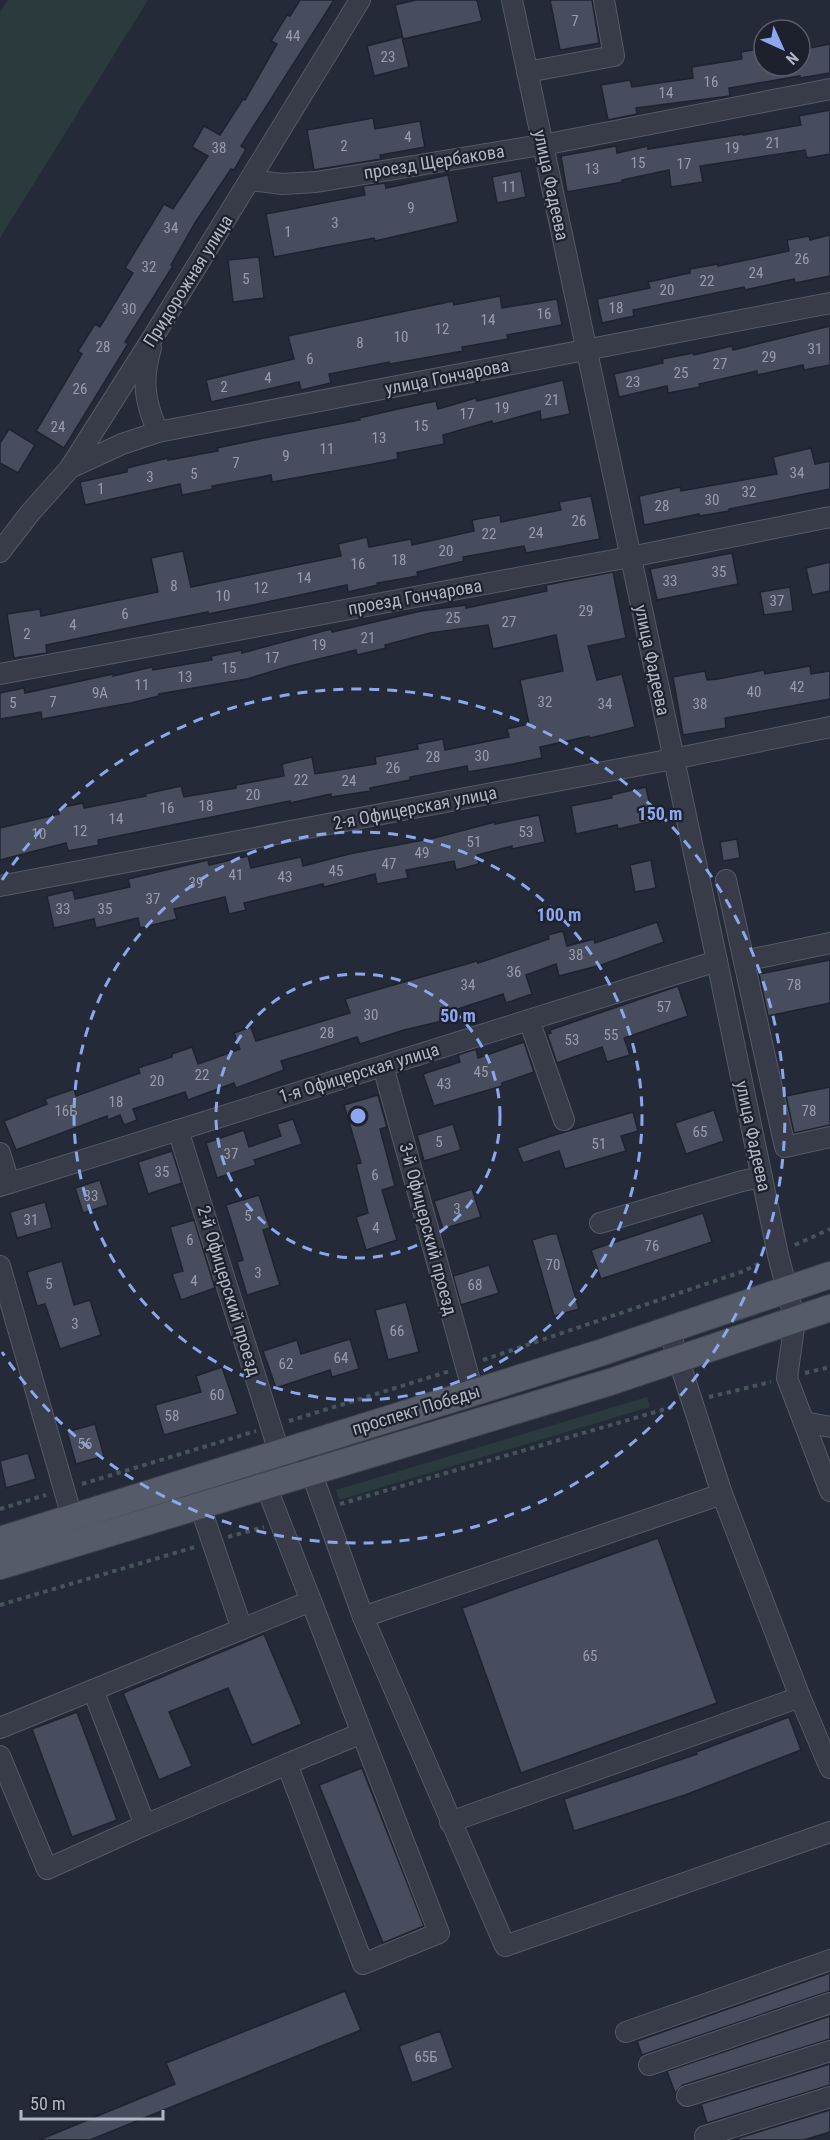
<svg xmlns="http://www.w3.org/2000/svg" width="830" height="2140" font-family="'Roboto Condensed',sans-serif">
<rect width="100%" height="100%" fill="#242a38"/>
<g fill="#2a3a3d">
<polygon points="8,0 148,0 0,238 0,12"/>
<polygon points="647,1397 650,1407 339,1500 336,1490"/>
</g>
<g fill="#484d5e" stroke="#1e232f" stroke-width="1.5">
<polygon points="300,0 334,0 241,146 246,149 234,170 231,169 195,223 171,265 173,266 125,342 128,344 64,448 36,431 82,354 78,351 95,324 100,327 133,273 125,268 164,204 173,209 208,156 192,147 204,126 220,135 243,99 245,100 277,44 271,41 287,15 290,16"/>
<polygon points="416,0 477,0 482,21 403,39 395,5"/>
<polygon points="550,0 592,0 599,43 560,50"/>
<polygon points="402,37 409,67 374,76 367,46"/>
<polygon points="830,44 830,73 800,78 800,76 729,88 730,96 636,108 637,114 608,120 601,85 630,80 632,87 693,78 692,67 742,59 741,52 764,48 764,66 800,66 800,50"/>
<polygon points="830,110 830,154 807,158 805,150 700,166 703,182 671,187 669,170 622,180 623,182 567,192 561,156 616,146 617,153 648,146 648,149 743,134 743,135 801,125 799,116"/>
<polygon points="373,118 375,129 420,121 425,147 380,155 381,159 314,170 307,130"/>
<polygon points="521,171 526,197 497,203 492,177"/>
<polygon points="448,175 458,222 375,241 374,238 274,257 266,214 365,195 363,186 385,183 386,188"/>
<polygon points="830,235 830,276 795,283 794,279 745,290 744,287 633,310 634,316 602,323 597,299 650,288 648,282 690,273 690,269 718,264 718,266 789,251 787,240 809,236 810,240"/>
<polygon points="259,257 264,298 233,302 228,260"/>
<polygon points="500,296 502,308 557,299 562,325 507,335 508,339 462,347 463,351 390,364 389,362 329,374 331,383 301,390 299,382 211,402 206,380 294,359 288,336 453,301 454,305"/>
<polygon points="830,326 830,365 804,370 803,365 757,375 757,371 699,384 700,387 668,393 667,386 619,397 614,374 663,363 662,359 693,353 694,355 732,346 733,350"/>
<polygon points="563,380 570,414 541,420 540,411 493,424 492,421 443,435 444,444 397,453 398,459 368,465 272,482 271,475 212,486 213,489 182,495 180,484 85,505 80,482 127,472 127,468 168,458 168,460 218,451 217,448 264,438 360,420 359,418 398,409 436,401 438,409 476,398 477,401"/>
<polygon points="9,429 35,445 18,473 0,463 0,443"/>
<polygon points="811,448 815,464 830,461 830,489 729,509 729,511 699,516 699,514 644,525 639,496 680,487 681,491 777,474 773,457"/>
<polygon points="591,496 600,539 526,553 524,546 463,557 464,561 417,572 418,576 377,583 378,585 348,592 347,585 243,607 208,614 208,612 152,623 46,645 47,653 14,658 7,614 40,609 41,616 158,592 151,558 183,551 191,587 341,556 338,544 367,537 369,547 411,539 412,545 474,531 472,520 500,515 501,522 561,510 559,502"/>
<polygon points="732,553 738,584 657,600 650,569"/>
<polygon points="830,562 830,591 812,595 806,568"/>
<polygon points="613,572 626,638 588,646 597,680 622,674 635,727 590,738 589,736 540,747 542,758 513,764 468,772 467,766 410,777 410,780 370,788 371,791 331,797 331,794 290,803 290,801 98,840 99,845 68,851 66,843 0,860 0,828 59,814 58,808 83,803 84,808 146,796 145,794 181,786 184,797 236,788 236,785 284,776 282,764 312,757 315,774 376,764 375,757 418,749 417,744 443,739 445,750 509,737 507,729 529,724 520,680 563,671 556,635 493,649 488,625 430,633 385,645 386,648 357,655 356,650 290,666 247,679 159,694 159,696 131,703 42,719 41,712 0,719 0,693 24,688 25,693 113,674 113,676 152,667 153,670 212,660 211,656 242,650 242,653 331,629 332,632 421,611 466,605 466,608 547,591 546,585"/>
<polygon points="790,587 793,611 764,615 760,592"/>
<polygon points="810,666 811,674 830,671 830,699 725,718 726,728 683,735 673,677 705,671 707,680 718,679 764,670 765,674"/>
<polygon points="646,787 653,821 618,829 617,825 576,834 571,806 612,798 611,795"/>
<polygon points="539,815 545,842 512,849 512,846 477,855 479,864 456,870 454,861 406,870 408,878 377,884 375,874 324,887 323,884 244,903 246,910 229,914 225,897 174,909 177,919 140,928 138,918 96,928 94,919 54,928 47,896 73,890 75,899 130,887 128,879 208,860 209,865 248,856 251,868 301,857 303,866 349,854 434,838 495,822 495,824"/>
<polygon points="737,839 740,858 723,861 720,842"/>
<polygon points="651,860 656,888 635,892 630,865"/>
<polygon points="657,922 664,942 601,965 559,976 556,964 526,975 532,994 506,1003 503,994 449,1012 451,1019 404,1030 360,1044 357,1037 314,1051 281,1061 284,1070 236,1088 234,1083 188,1100 185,1092 133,1109 137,1120 124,1125 120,1115 108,1120 107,1116 16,1150 4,1121 47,1104 45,1099 74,1089 76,1096 140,1073 138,1068 172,1057 172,1054 192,1047 198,1064 240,1049 234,1033 251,1027 256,1041 350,1013 345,999 477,961 478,963 549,939 548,935 563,931 567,946 594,939 595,943"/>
<polygon points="830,960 830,1003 768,1016 759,974"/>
<polygon points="678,986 688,1016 624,1038 630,1055 607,1062 602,1047 557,1063 547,1034 551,1033 550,1030"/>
<polygon points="524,1042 534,1072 502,1083 502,1086 434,1106 423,1074 460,1062 458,1055 476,1049 478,1058"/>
<polygon points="830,1087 830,1125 794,1133 786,1096"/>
<polygon points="378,1095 387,1127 380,1129 395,1186 382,1190 397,1240 366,1250 356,1217 368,1213 356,1164 361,1163 344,1105"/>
<polygon points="714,1110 724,1141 686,1154 675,1123"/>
<polygon points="633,1112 638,1131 621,1136 626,1151 565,1169 559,1151 523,1163 517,1148 551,1136"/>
<polygon points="293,1119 302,1144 254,1160 256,1165 217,1178 206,1143 244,1130 249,1147 281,1136 277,1124"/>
<polygon points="453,1124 461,1150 424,1161 417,1135"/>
<polygon points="172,1151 182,1183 148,1194 138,1162"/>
<polygon points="100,1180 108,1205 83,1213 75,1188"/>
<polygon points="472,1189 481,1217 443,1229 434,1201"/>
<polygon points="259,1195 270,1228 263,1230 280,1285 247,1295 237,1262 243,1260 226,1205"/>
<polygon points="45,1202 52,1228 17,1238 10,1212"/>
<polygon points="703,1213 712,1242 601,1279 591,1250"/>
<polygon points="194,1220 215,1288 181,1300 172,1274 183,1271 170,1227"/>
<polygon points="551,1234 557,1234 579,1309 554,1316 532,1240"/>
<polygon points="62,1261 74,1305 90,1300 101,1335 60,1349 45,1304 37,1306 27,1272"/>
<polygon points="489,1265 499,1293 461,1305 453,1276"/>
<polygon points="406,1302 419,1352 388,1360 375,1310"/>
<polygon points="350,1339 359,1369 332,1377 330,1370 276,1388 263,1351 297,1340 301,1354"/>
<polygon points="222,1367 238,1414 164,1435 155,1405 201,1392 196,1376"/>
<polygon points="95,1424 104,1456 76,1464 67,1432"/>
<polygon points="28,1453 36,1479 6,1488 0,1461"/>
<polygon points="658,1538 717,1703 521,1773 462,1608"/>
<polygon points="264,1634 302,1724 252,1745 228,1688 169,1712 192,1766 159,1780 123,1693"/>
<polygon points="77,1712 117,1820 72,1837 32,1729"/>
<polygon points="789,1717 801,1750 685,1795 574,1831 564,1799 697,1754 696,1752"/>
<polygon points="362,1768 424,1926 383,1943 319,1785"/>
<polygon points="830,1973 830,1991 642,2055 637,2041"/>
<polygon points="345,1991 361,2030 90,2140 39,2140 175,2084 166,2063"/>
<polygon points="830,2016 830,2039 683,2085 675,2093 667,2071"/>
<polygon points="440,2031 453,2068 412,2083 399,2046"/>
<polygon points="830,2064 830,2085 707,2123 701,2104"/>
<polygon points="830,2110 830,2132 804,2140 732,2140"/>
</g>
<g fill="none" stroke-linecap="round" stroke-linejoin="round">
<defs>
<g id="minor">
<polyline points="512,0 717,961 778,1255 795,1320 787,1378 830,1491"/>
<polyline points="527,72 614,56 604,0"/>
<polyline points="250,180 282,184 316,182 553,143 830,89"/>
<path d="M151,348C141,380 145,403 158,432"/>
<polyline points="70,468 122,444 158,432 830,303"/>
<polyline points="0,552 30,513 70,468 155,334 360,0"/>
<polyline points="0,674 630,557 830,517"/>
<polyline points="726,880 785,1147 830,1137"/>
<polyline points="0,886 673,759 830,727"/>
<polyline points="744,961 830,943"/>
<polyline points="529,1020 564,1120"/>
<polyline points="383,1066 473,1392"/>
<polyline points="178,1130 279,1452"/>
<polyline points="0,1153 9,1183"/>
<polyline points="0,1186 717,961"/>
<polyline points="600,1223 742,1181 762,1177"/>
<polyline points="0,1266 72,1517"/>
<polyline points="669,1330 722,1494 800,1697 830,1768"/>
<polyline points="804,1422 830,1427"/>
<polyline points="302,1446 363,1617 505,1946 830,1832"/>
<polyline points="266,1486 311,1601"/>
<polyline points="200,1506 242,1629 311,1601 439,1933 363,1964 287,1764 362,1733"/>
<polyline points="363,1617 722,1494"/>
<polyline points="242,1629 93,1690 145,1825 287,1764"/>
<polyline points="0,1728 93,1690"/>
<polyline points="0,1756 47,1869 145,1825"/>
<polyline points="450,1822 800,1697"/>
<polyline points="626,2032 830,1960"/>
<polyline points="649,2065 830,2003"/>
<polyline points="687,2096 830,2051"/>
<polyline points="705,2136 830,2097"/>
</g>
<g id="major">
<polyline points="0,1540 600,1353 830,1275"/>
<polyline points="0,1566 610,1382 830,1308"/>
</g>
</defs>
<use href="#minor" stroke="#555a66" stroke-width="22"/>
<use href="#major" stroke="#404551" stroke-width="28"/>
<g stroke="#47555a" stroke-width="4" stroke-dasharray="4.5 4.5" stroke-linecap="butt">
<polyline points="795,1245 830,1229"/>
<polyline points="483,1360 744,1271 762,1262"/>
<polyline points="805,1373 830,1367"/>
<polyline points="709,1397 771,1382"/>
<polyline points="289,1421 450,1371"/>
<polyline points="82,1484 256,1431"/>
<polyline points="340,1504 676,1406"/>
<polyline points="0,1509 46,1495"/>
<polyline points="228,1537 264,1527"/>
<polyline points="0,1605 195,1547"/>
</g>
<use href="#minor" stroke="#373c48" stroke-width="20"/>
<use href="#major" stroke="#555b68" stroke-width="26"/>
</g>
<g fill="none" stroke="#8ea6ed" stroke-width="3" stroke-dasharray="10 8">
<circle cx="358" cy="1116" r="142"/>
<circle cx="358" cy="1116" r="284"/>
<path d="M2 880A427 427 0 1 1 2 1352"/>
</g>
<g text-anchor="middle" stroke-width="4.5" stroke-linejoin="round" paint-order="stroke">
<g font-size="15" fill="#989caa">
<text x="575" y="26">7</text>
<text x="293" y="41">44</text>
<text x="388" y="62">23</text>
<text x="711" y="87">16</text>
<text x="666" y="98">14</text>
<text x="408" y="142">4</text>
<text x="773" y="148">21</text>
<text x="344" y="151">2</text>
<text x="219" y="153">38</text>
<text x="732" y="153">19</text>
<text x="638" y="168">15</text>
<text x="684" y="169">17</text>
<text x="592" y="174">13</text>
<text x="509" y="192">11</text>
<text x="411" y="213">9</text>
<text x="335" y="228">3</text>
<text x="171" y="233">34</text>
<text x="288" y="237">1</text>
<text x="802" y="264">26</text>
<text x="149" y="272">32</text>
<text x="756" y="278">24</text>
<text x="246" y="284">5</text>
<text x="707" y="286">22</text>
<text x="667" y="295">20</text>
<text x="616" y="313">18</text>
<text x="129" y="314">30</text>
<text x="544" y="319">16</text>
<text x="488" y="325">14</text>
<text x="442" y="334">12</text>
<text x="401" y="342">10</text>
<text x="360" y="348">8</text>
<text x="103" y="352">28</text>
<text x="815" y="354">31</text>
<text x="769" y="362">29</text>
<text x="310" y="364">6</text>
<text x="720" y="369">27</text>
<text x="681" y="378">25</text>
<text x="268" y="383">4</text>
<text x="633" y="387">23</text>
<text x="224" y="392">2</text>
<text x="80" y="394">26</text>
<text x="552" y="405">21</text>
<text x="502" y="413">19</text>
<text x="467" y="419">17</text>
<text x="421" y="431">15</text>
<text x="58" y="432">24</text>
<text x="379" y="443">13</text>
<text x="327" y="454">11</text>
<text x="286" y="461">9</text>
<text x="236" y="468">7</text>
<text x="797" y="478">34</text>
<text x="194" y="479">5</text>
<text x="150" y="482">3</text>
<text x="101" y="494">1</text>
<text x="749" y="497">32</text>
<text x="712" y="505">30</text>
<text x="662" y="511">28</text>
<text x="579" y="526">26</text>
<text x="536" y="538">24</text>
<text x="489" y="539">22</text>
<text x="446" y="556">20</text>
<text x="399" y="565">18</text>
<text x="358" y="569">16</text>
<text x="719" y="577">35</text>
<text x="304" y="583">14</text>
<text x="670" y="586">33</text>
<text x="174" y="591">8</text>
<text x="261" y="593">12</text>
<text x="223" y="601">10</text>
<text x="777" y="606">37</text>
<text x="586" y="616">29</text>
<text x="125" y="619">6</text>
<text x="453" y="623">25</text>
<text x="509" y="627">27</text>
<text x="73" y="630">4</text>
<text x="27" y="639">2</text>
<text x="368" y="643">21</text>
<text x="319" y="650">19</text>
<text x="272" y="663">17</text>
<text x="229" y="673">15</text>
<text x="185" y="682">13</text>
<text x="142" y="690">11</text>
<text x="797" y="692">42</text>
<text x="754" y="697">40</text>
<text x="100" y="698">9А</text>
<text x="53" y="707">7</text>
<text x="545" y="707">32</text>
<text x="13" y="708">5</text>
<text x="605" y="709">34</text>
<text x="700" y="709">38</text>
<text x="482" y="761">30</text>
<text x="433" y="762">28</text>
<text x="393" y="773">26</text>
<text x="301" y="785">22</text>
<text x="349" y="786">24</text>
<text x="253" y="800">20</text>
<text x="206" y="811">18</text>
<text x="167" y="813">16</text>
<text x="116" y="824">14</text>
<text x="80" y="836">12</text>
<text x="526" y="837">53</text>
<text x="39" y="839">10</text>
<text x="474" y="847">51</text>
<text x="422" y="858">49</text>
<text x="389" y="869">47</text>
<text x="336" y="876">45</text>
<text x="236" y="880">41</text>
<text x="285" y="882">43</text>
<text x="196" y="888">39</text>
<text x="153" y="904">37</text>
<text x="63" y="914">33</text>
<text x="105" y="914">35</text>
<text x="576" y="960">38</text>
<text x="514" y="977">36</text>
<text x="468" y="990">34</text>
<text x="794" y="990">78</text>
<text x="664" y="1012">57</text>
<text x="371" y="1020">30</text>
<text x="327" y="1038">28</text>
<text x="611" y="1040">55</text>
<text x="572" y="1045">53</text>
<text x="481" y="1077">45</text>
<text x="202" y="1080">22</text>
<text x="157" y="1086">20</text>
<text x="444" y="1089">43</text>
<text x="116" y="1107">18</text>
<text x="66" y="1116">16Б</text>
<text x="809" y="1116">78</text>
<text x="700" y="1137">65</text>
<text x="439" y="1147">5</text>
<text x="599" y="1149">51</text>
<text x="231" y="1159">37</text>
<text x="162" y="1177">35</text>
<text x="375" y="1180">6</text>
<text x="91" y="1201">33</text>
<text x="457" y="1214">3</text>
<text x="248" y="1221">5</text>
<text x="31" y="1225">31</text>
<text x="376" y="1233">4</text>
<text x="190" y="1245">6</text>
<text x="652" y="1251">76</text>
<text x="553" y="1270">70</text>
<text x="258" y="1278">3</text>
<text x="194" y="1286">4</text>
<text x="49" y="1289">5</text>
<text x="475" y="1290">68</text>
<text x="75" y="1329">3</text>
<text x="397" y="1336">66</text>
<text x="341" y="1363">64</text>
<text x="286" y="1369">62</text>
<text x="217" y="1400">60</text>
<text x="172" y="1421">58</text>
<text x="85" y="1449">56</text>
<text x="590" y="1661">65</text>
<text x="426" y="2062">65Б</text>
</g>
<g font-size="18" fill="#b2b7c4" stroke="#1c212d">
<text transform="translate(434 162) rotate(-9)" y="6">проезд Щербакова</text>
<text transform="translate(551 185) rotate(78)" y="6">улица Фадеева</text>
<text transform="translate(188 281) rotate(-58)" y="6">Придорожная улица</text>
<text transform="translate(447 377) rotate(-11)" y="6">улица Гончарова</text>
<text transform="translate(415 597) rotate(-10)" y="6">проезд Гончарова</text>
<text transform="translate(652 660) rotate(78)" y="6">улица Фадеева</text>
<text transform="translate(415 808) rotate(-11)" y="6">2-я Офицерская улица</text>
<text transform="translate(359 1073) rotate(-17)" y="6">1-я Офицерская улица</text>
<text transform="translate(753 1136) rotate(78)" y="6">улица Фадеева</text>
<text transform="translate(428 1229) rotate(75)" y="6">3-й Офицерский проезд</text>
<text transform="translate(229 1291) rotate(73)" y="6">2-й Офицерский проезд</text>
<text transform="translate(416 1410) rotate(-17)" y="6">проспект Победы</text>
</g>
</g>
<circle cx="358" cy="1116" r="9" fill="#8ea6ed" stroke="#1c212d" stroke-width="3"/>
<g font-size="18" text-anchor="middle" font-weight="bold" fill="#8ea6ed" stroke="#1c212d" stroke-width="4.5" stroke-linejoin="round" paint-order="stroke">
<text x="660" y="820">150 m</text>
<text x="559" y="921">100 m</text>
<text x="458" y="1022">50 m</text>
</g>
<g transform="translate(782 48) rotate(135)"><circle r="28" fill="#1c212d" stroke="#585d69" stroke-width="1.5"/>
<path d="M0-4.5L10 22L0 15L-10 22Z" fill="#8ea6ed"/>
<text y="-9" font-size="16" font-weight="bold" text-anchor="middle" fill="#b2b7c4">N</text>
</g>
<path d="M21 2110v9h142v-9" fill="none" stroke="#b2b7c4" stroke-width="3"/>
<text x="30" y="2110" font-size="18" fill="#b2b7c4" stroke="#1c212d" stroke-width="4.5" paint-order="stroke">50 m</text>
</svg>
